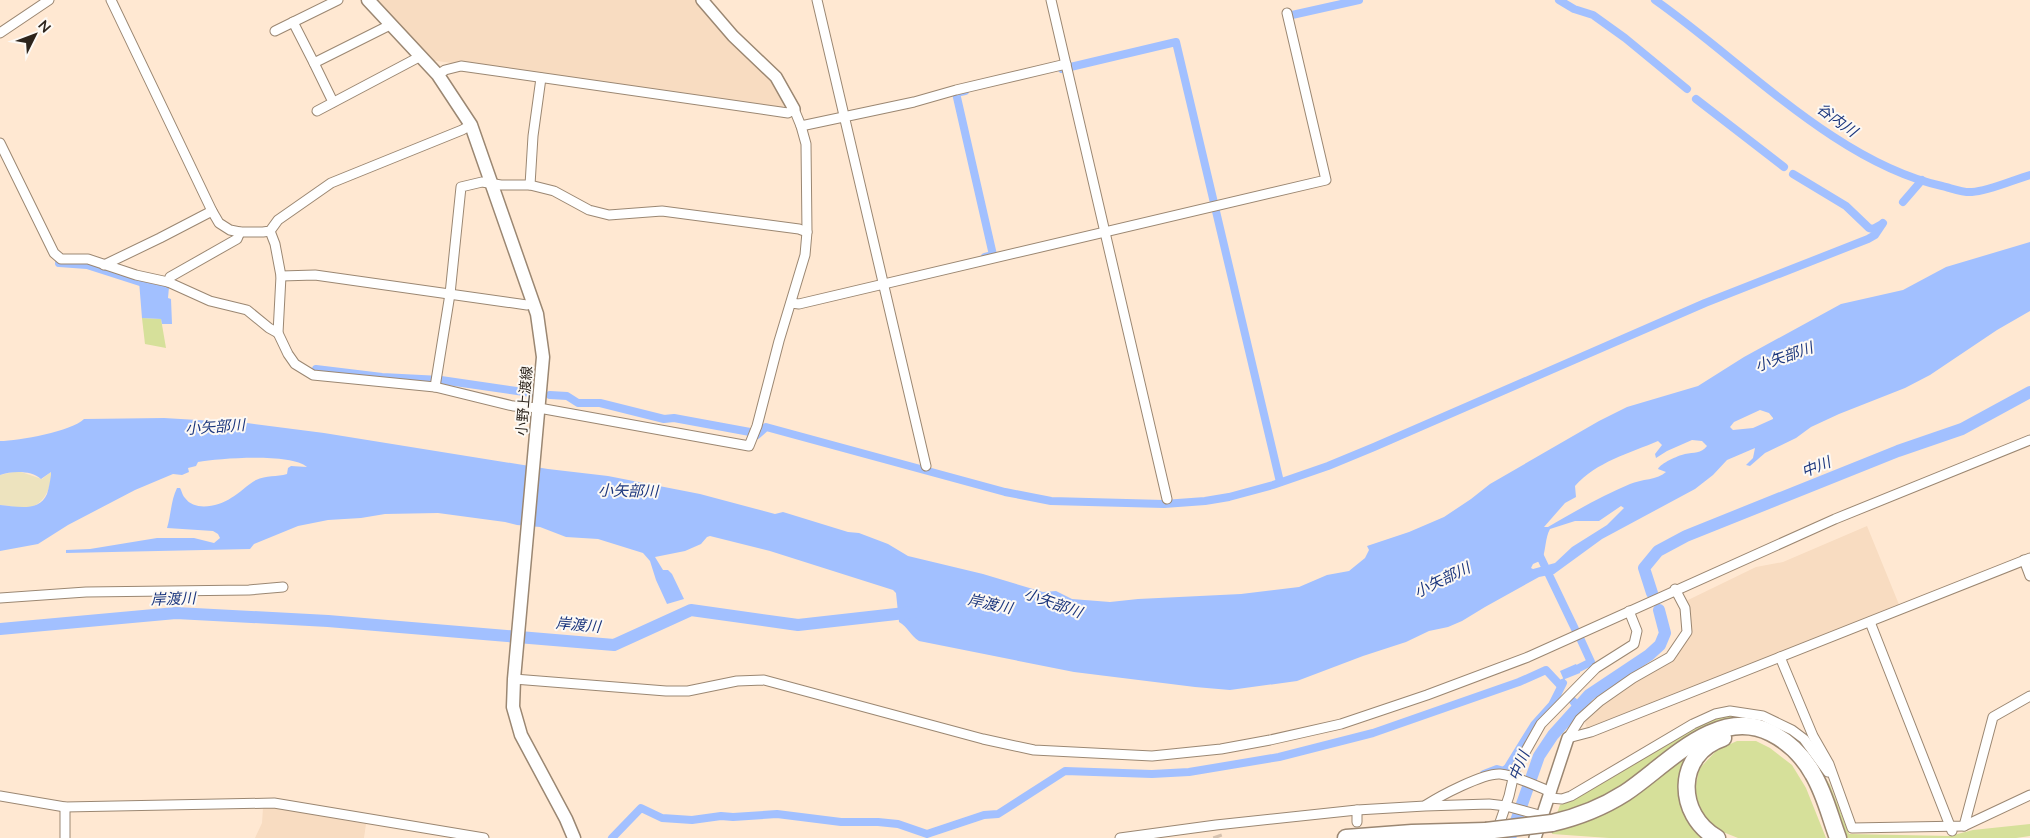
<svg xmlns="http://www.w3.org/2000/svg" width="2030" height="838" font-family="Lato,'Noto Sans JP',sans-serif">
<rect width="100%" height="100%" fill="#ffe8d2"/>
<g fill="#f8dcc1">
<polygon points="374,0 698,0 771,77 786,103 781,109 430,60"/>
<polygon points="1867,526 1900,607 1587,728 1584,720 1602,705 1632,683 1665,665 1679,651 1688,638 1691,620 1686,601 1756,567 1783,562"/>
<polygon points="263,808 277,808 366,824 364,838 255,838 262,823"/>
</g>
<g fill="#d6e09a">
<polygon points="142,318 161,319 166,348 145,344"/>
<polygon points="1731,714 1757,717 1792,734 1802,742 1830,785 1849,834 1950,836 1973,830 2030,824 2030,836 2016,838 1845,838 1813,765 1743,720 1605,798 1556,816 1560,805 1567,802 1678,735 1709,719"/>
<polygon points="1737,741 1756,741 1770,748 1792,765 1806,788 1826,838 1738,838 1713,828 1701,816 1695,790 1699,769 1717,750"/>
<polygon points="1698,746 1682,773 1709,838 1609,838 1552,834 1553,827"/>
</g>
<path fill="#ede3be" d="M18,471L42,479L51,472C52,487 44,505 28,508C19,509 9,505 0,505V475Z"/>
<g fill="#a2c0ff" fill-rule="evenodd">
<path d="M2030,242V311L1997,330L1930,375L1905,388L1839,414L1811,427L1796,438L1765,453L1750,466L1746,465L1753,458L1755,448L1727,460L1713,475L1695,489L1602,539L1554,574L1539,577L1485,607L1462,621L1448,627L1429,631L1406,642L1363,656L1297,681L1230,690L1195,687L1074,672L919,641C910,635 908,627 899,622L896,593L893,590L770,551L710,536L707,537L701,544L685,551L655,557L663,570H668L672,574L684,599L667,604L656,580L650,561L643,553L598,539L566,537L540,527L517,525L505,522L438,513L385,514L361,518L328,520L298,526L254,544L250,549L66,553V550L90,549L157,538H194L214,543L220,538L218,534L213,531L167,528C171,515 171,500 177,488H180C182,491 182,495 185,498C195,512 219,506 231,498C240,493 247,485 256,480C266,475 277,477 287,474L288,468L291,466L307,467C291,453 220,458 198,462L196,466L188,468L189,472L182,475L173,474L135,490L68,525L38,544L0,551V505C15,506 39,513 47,494C49,488 50,481 51,475V472L41,479C31,470 12,471 0,475V441C19,441 72,431 84,419L164,418L247,423L324,433L548,469L608,476L700,494L775,514L783,512L848,532L859,533L888,544L908,556L983,574L1043,592L1056,591L1072,599L1110,602L1138,599L1241,594L1299,587L1327,575L1349,571L1365,558L1369,550L1367,546L1409,532L1444,517L1471,499L1490,484L1599,421L1627,407L1698,386L1744,357L1841,304L1903,290L1946,267ZM1760,410L1769,413L1773,418V419L1753,428L1733,430L1730,427L1734,422ZM1692,440L1702,441L1707,446C1701,454 1694,452 1685,454C1677,456 1661,463 1658,469L1666,472C1658,480 1641,479 1630,484C1603,495 1574,512 1548,527H1544L1565,503L1576,497L1575,486C1596,462 1630,453 1658,441L1662,445L1655,454L1656,458L1667,451ZM1621,506L1624,508L1607,525L1572,547L1555,563L1533,569L1531,568L1533,564L1542,560C1546,550 1545,538 1550,529L1575,521H1599Z"/>
<polygon points="139,281 169,287 168,298 171,299 172,324 162,324 161,319 142,318"/>
<polygon points="1576,664 1580,670 1580,673 1565,679 1564,683 1562,682 1563,678 1560,671"/>
</g>
<g fill="none" stroke-linecap="round" stroke-linejoin="round">
<g stroke="#a2c0ff" stroke-width="8">
<polyline points="1559,0 1574,9 1593,15 1625,38 1687,89"/>
<path d="M1655,0C1742,61 1837,163 1942,186C1951,188 1963,193 1972,192C1989,191 2013,180 2030,175"/>
<polyline points="1292,15 1359,0"/>
<polyline points="1062,69 1176,42 1280,482"/>
<polyline points="965,91 956,93 993,255 985,257"/>
<polyline points="1696,99 1784,167"/>
<polyline points="1793,174 1846,206 1869,228 1873,229 1882,224"/>
<polyline points="1903,202 1922,180"/>
<polyline points="59,263 87,265 140,282 149,283"/>
<polyline points="316,369 382,377 441,380 531,393"/>
<polyline points="550,395 567,396 578,403 600,403 664,419 674,418 750,432"/>
<polyline points="757,435 766,427 1005,492 1051,501 1164,504 1205,501 1229,497 1273,485 1328,466 1374,447 1705,303 1868,239 1875,235 1883,223"/>
<polyline points="1538,552 1575,629"/>
<polyline points="1579,668 1591,662 1580,638"/>
<polyline points="1573,701 1577,706"/>
<polyline points="1484,774 1497,769 1504,771 1508,767 1534,725 1552,705 1563,683"/>
<polyline points="612,838 641,808 662,818 692,820 721,816 733,817 777,814 841,822 878,822 898,824 927,834 984,815 998,814 1065,771 1152,774 1189,772 1279,757 1373,733 1519,682 1546,670 1560,685"/>
</g>
<g stroke="#a2c0ff" stroke-width="12">
<polyline points="1652,593 1644,568 1658,551 1686,536 1898,451 1962,429 2030,392"/>
<polyline points="0,629 176,613 328,621 614,645 691,610 798,625 914,612"/>
<polyline points="1510,838 1539,756 1553,735 1589,695 1649,655 1660,645 1665,633 1659,610"/>
</g>
<polyline stroke="#d5c1ae" stroke-width="9" stroke-dasharray="9 4.5" stroke-linecap="butt" points="1217,835 1218,838"/>
<defs>
<g id="minor">
<polyline points="111,0 212,211 219,223 230,230 240,232 263,232 270,231 278,220 331,183 462,130 471,125"/>
<polyline points="817,0 926,466"/>
<polyline points="1051,0 1167,499"/>
<polyline points="293,22 314,63 390,25"/>
<polyline points="275,31 338,0"/>
<polyline points="0,33 49,0"/>
<polyline points="314,63 333,102"/>
<polyline points="317,111 421,56"/>
<polyline points="801,126 914,102 956,90 1066,64"/>
<polyline points="0,143 54,253 61,259 88,259 136,275 168,282 170,277 237,239 240,232"/>
<polyline points="530,185 533,136 541,78"/>
<polyline points="270,231 275,244 281,276 278,333 288,354 295,364 313,375 435,387 513,406 539,408 749,446 757,426 779,341 805,255 807,232 806,144 801,126 794,109 788,113 461,66 445,70 438,75"/>
<polyline points="104,265 160,238 212,211"/>
<polyline points="281,276 315,275 527,305"/>
<polyline points="168,282 210,301 247,310 269,328 278,333"/>
<polyline points="791,303 799,304 1326,180 1287,13"/>
<polyline points="435,387 450,294 461,187 482,182 501,185 530,185 554,191 589,210 609,215 662,211 799,229 807,232"/>
<polyline points="2024,560 2030,576"/>
<polyline points="0,598 86,592 249,590 283,587"/>
<polyline points="1870,622 1952,831"/>
<polyline points="1780,657 1813,736 1829,764 1852,828 1964,826 2030,795"/>
<polyline points="514,679 666,691 688,691 737,681 764,680 983,739 1034,750 1152,756 1221,749 1270,740 1341,724 1427,695 1528,657 1835,519 2030,440"/>
<polyline points="1568,738 1591,732 2030,558"/>
<polyline points="1568,738 1580,719 1600,701 1633,678 1670,657 1687,632 1685,608 1675,589"/>
<polyline points="0,796 65,807 274,803 484,838"/>
<polyline points="1550,798 1562,799 1571,796 1693,724 1715,714 1730,711 1763,716 1792,730 1804,739 1828,772"/>
<path d="M1426,805C1440,796 1483,773 1500,774C1517,776 1536,786 1551,792"/>
<polyline points="1357,810 1357,822"/>
<polyline points="1964,826 1993,717 2030,696"/>
<polyline points="1497,831 1509,796 1515,770 1541,724 1596,668 1634,644 1637,631 1629,611"/>
<polyline points="65,838 65,807"/>
<polyline points="1120,838 1216,825 1357,810 1425,806 1489,804 1506,806 1543,816"/>
</g>
<g id="tertiary">
<polyline points="702,0 733,36 776,77 794,109"/>
<polyline points="1535,838 1568,738"/>
</g>
<polyline id="secondary" points="368,0 438,75 471,125 537,314 543,357 514,679 513,707 521,735 566,819 574,838"/>
<g id="motorway">
<path d="M1552,823C1578,817 1603,807 1625,793C1666,766 1717,705 1771,733C1789,742 1803,756 1813,774C1825,794 1830,817 1838,838"/>
<polyline points="1346,838 1412,833 1486,831"/>
<path d="M1717,838C1676,815 1675,754 1723,738"/>
</g>
</defs>
<use href="#minor" stroke="#9b8772" stroke-width="11"/>
<use href="#tertiary" stroke="#9b8772" stroke-width="14"/>
<use href="#secondary" stroke="#9b8772" stroke-width="15"/>
<use href="#motorway" stroke="#9b8772" stroke-width="19"/>
<use href="#minor" stroke="#fff" stroke-width="9"/>
<use href="#tertiary" stroke="#fff" stroke-width="11"/>
<use href="#secondary" stroke="#fff" stroke-width="12"/>
<use href="#motorway" stroke="#fff" stroke-width="16"/>
<defs>
<polyline id="motorway-bridge" points="1486,831 1552,823"/>
</defs>
<use href="#motorway-bridge" stroke="#9b8772" stroke-width="19" stroke-linecap="butt"/>
<use href="#motorway-bridge" stroke="#fff" stroke-width="16"/>
</g>
<g text-anchor="middle" stroke-width="4" stroke-linejoin="round" paint-order="stroke">
<g font-size="14" fill="#2c241c" stroke="#fdf9f4">
<text transform="translate(524 401) rotate(-85)" y="5">小野上渡線</text>
</g>
<g font-size="15" font-style="italic" fill="#1c377e" stroke="#fdf9f4">
<text transform="translate(1837 120) rotate(36)" y="5">谷内川</text>
<text transform="translate(1784 357) rotate(-19)" y="5">小矢部川</text>
<text transform="translate(215 427) rotate(-4)" y="5">小矢部川</text>
<text transform="translate(1816 467) rotate(-22)" y="5">中川</text>
<text transform="translate(628 491) rotate(1)" y="5">小矢部川</text>
<text transform="translate(1442 580) rotate(-26)" y="5">小矢部川</text>
<text transform="translate(173 599) rotate(-2)" y="5">岸渡川</text>
<text transform="translate(1053 603) rotate(20)" y="5">小矢部川</text>
<text transform="translate(990 604) rotate(12)" y="5">岸渡川</text>
<text transform="translate(578 625) rotate(5)" y="5">岸渡川</text>
<text transform="translate(1519 766) rotate(-68)" y="5">中川</text>
</g>
</g>
<g transform="translate(35 35) rotate(48)" stroke="#fdf9f4" stroke-width="4" paint-order="stroke">
<path d="M0-4L9 19L0 12L-9 19Z" fill="#2c241c"/>
<text y="-8" font-size="14" font-weight="bold" text-anchor="middle" fill="#2c241c">N</text>
</g>
</svg>
